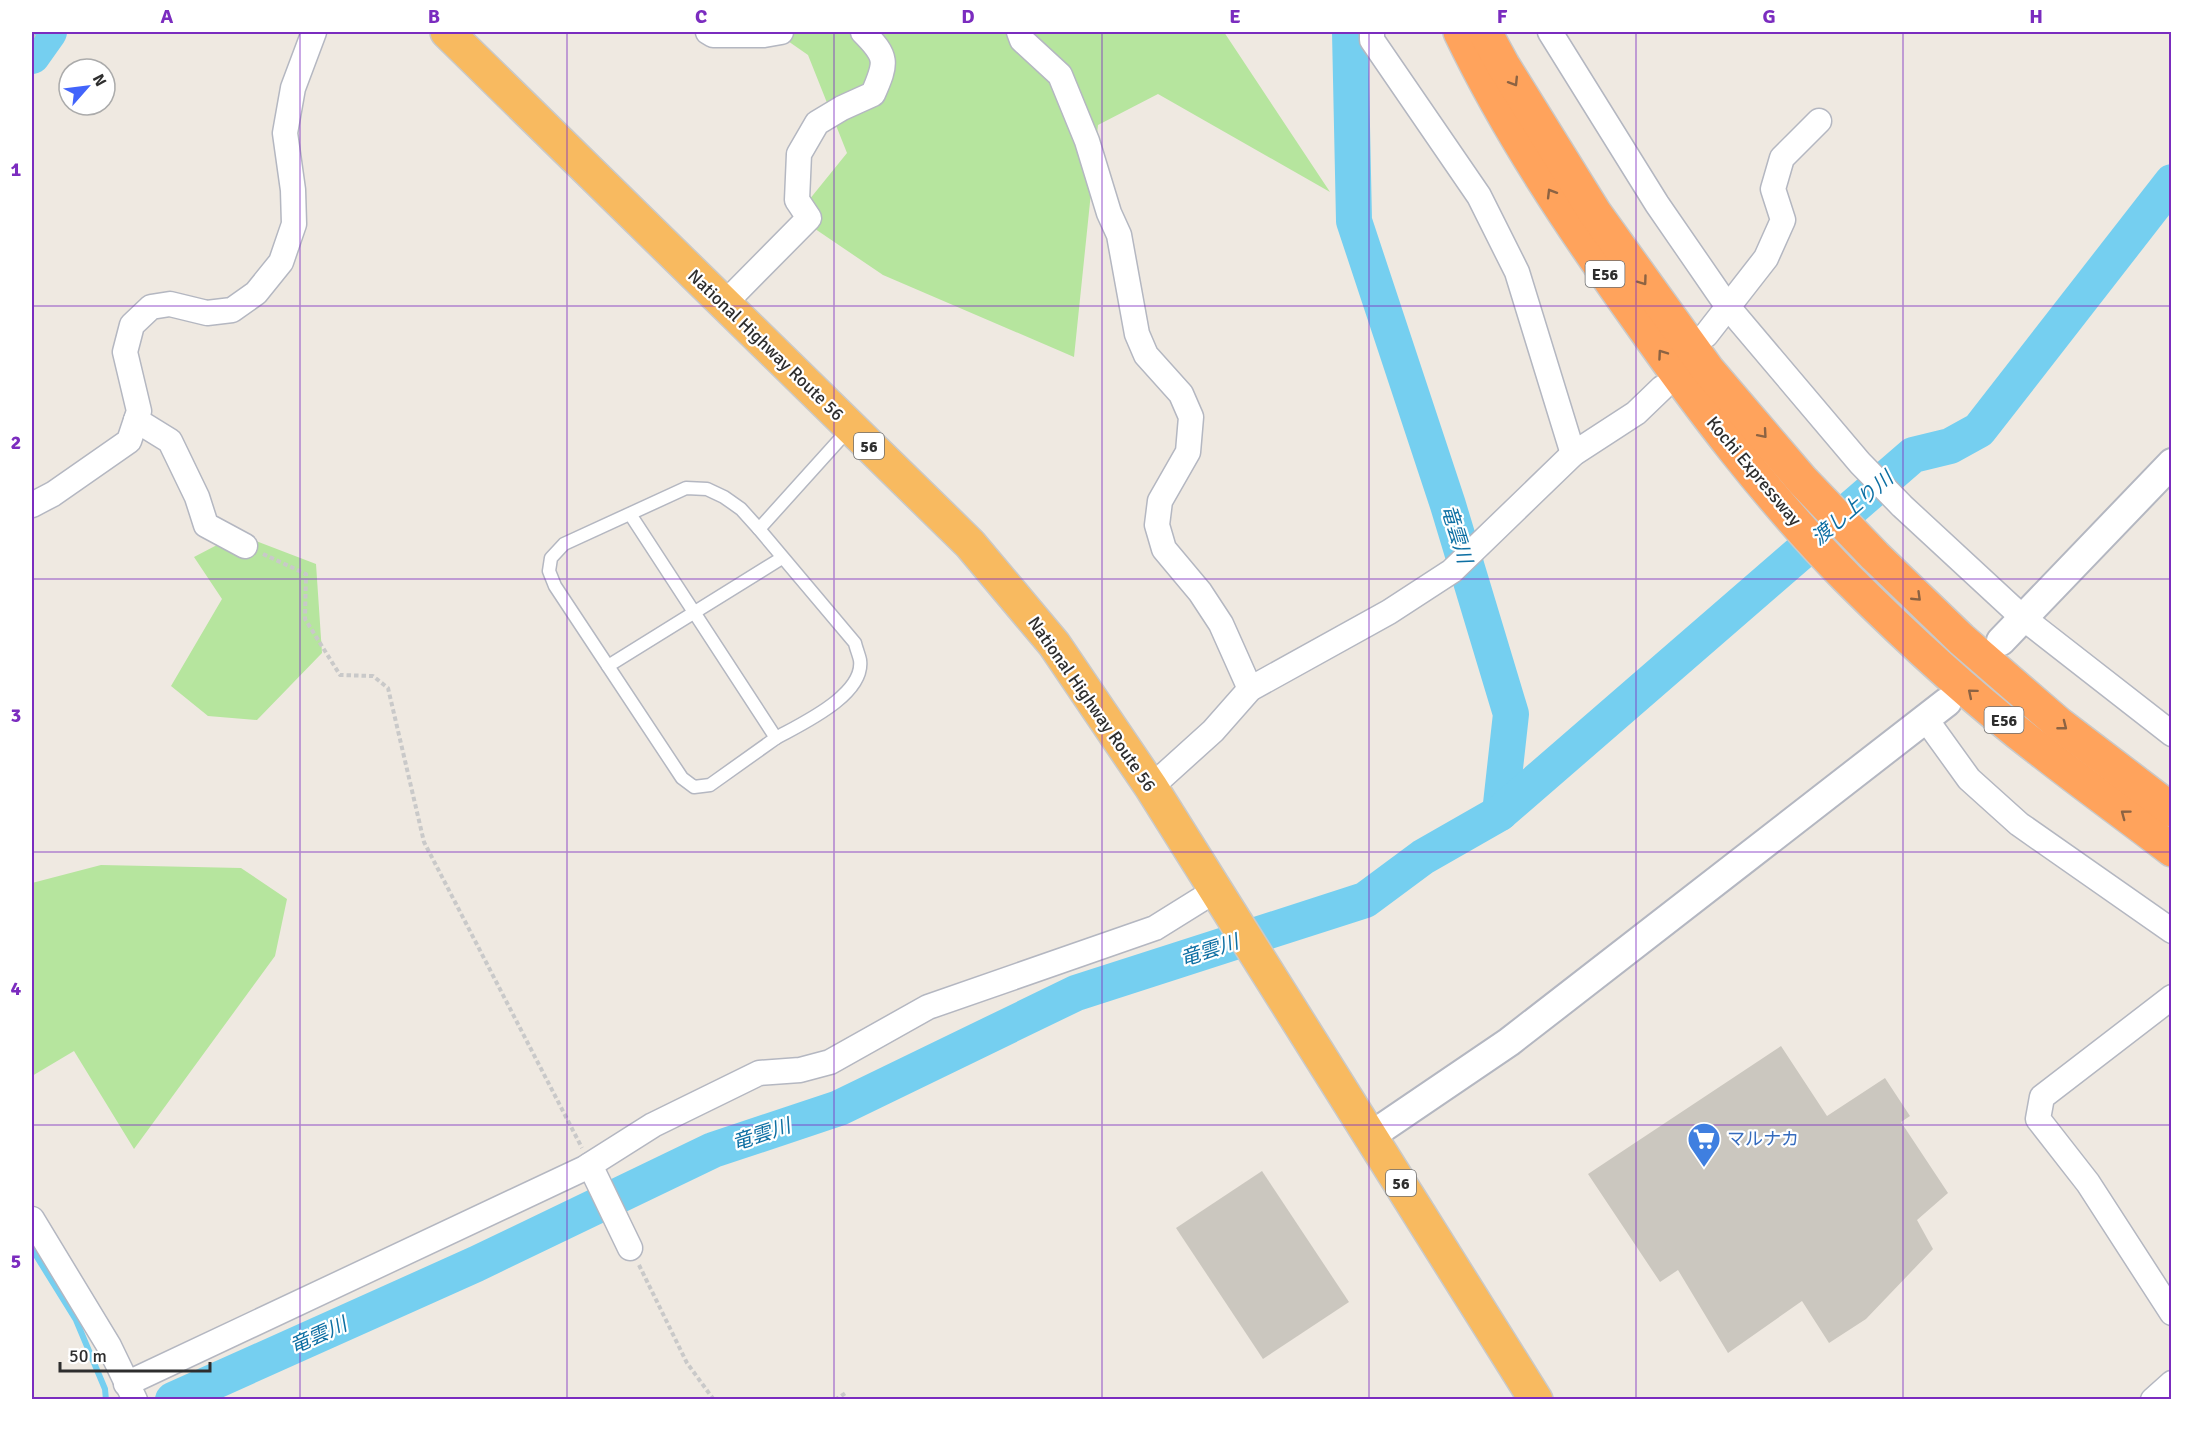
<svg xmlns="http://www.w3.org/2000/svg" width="2203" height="1431" font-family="Signika,'Noto Sans JP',sans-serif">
<rect width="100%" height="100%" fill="#efe9e1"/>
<g fill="#b6e59e">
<polygon points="775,32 1224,32 1330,192 1158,94 1098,125 1074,357 883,275 796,216 847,153 808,55"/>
<polygon points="238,534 316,564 322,653 257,720 208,716 171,686 222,599 194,557"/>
<polygon points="101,865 241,868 287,899 275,956 134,1149 74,1051 32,1076 32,883"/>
</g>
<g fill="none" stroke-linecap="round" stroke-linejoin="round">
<polyline stroke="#75cff0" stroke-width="6" points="32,1249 76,1320 105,1389 106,1400"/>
<g stroke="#75cff0" stroke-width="36">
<polyline points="1350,32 1354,221 1448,505 1511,714 1500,813"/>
<polyline points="32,56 49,32"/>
<polyline points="173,1400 476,1264 713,1150 839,1108 1076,993 1365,900 1423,857 1500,813 1913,455 1950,446 1979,430 2172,182"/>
</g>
</g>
<g fill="#cbc7bf">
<polygon points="1781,1046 1827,1116 1885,1078 1910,1116 1901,1122 1948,1193 1917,1220 1933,1249 1866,1319 1829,1343 1802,1301 1728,1353 1678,1270 1660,1282 1588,1174"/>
<polygon points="1262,1171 1349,1302 1263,1359 1176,1228"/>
</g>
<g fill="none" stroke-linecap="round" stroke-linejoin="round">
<defs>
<g id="service">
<polyline points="630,514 776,738 710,785 694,787 682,778 555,586 549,571 551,558 564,544 686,488 707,489 724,497 741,509 759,529"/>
<polyline points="608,666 782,558"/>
<path d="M776,738C801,724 865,695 860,660C859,655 856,648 855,643L759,529L850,428"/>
</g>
<g id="minor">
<polyline points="708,32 713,35 764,35 781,32"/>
<polyline points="1019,32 1022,40 1060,75 1087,141 1109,213 1119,235 1137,334 1146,355 1181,394 1191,417 1188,452 1160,501 1157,525 1164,549 1200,592 1221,624 1250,689"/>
<polyline points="1372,32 1372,40 1479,196 1517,272 1573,454"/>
<polyline points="1550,32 1657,204 1728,307 1860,463 1902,506 2022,617 2172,734"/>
<path d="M724,304L809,218L797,200L799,154L817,123L842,108L873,94C887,62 888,57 863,32"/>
<polyline points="1706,335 1766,258 1783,220 1773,189 1782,158 1819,121"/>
<polyline points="136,420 170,441 197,497 206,525 245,546"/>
<polyline points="32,505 53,494 129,441 139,411 125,352 132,325 151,307 170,304 207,313 232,310 256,293 281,262 294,224 293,190 285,133 293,88 314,32"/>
<polyline points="1925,718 1969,779 2019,824 2172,931"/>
<polyline points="1151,787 1213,731 1250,689 1389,612 1452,571 1573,454 1636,413 1662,388"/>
<polyline points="2172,997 2042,1097 2038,1119 2088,1183 2172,1313"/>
<polyline points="590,1165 630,1248"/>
<polyline points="32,1219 109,1346 135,1400"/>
<polyline points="126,1384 585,1168 653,1125 759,1073 800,1070 830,1062 928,1007 1155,928 1216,890"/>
<polyline points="2153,1400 2172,1383"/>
</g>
<g id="tertiary">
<polyline points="2001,641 2172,463"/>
<polyline points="1372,1135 1509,1042 1947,702"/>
</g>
<polyline id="trunk" points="447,32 970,544 1054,644 1151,787 1536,1400"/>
<g id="motorway">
<path d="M1460,32C1508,132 1571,226 1636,317C1700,408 1768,498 1847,578C1906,637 1973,699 2040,750C2083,784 2128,816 2172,850"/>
<polyline points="1485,32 1503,65 1595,213 1708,370 1802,480 1875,556 1961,639 2058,723 2172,810"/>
</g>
</defs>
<use href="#service" stroke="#b4b7c1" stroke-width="15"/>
<use href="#minor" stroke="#b4b7c1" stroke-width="27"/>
<use href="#tertiary" stroke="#b4b7c1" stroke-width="32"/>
<use href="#trunk" stroke="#c9c9c9" stroke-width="36"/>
<use href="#motorway" stroke="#c9c9c9" stroke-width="36"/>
<g stroke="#c9c9c9" stroke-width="4" stroke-dasharray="4.5 3" stroke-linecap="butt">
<polyline points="32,38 36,32"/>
<polyline points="263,554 306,574 305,619 340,675 373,676 388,688 424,842 582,1148"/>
<polyline points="639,1265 687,1363 714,1400"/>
<polyline points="835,1400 847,1392"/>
</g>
<use href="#service" stroke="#fff" stroke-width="12"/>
<use href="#minor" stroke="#fff" stroke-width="24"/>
<use href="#tertiary" stroke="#fff" stroke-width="28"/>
<use href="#trunk" stroke="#f8ba60" stroke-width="33"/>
<use href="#motorway" stroke="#ffa35c" stroke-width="33"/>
</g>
<defs><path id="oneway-chevron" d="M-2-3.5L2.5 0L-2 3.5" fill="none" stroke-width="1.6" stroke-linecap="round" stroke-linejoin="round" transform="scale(1.5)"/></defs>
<g stroke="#8c6343">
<use href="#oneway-chevron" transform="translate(1514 82) rotate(58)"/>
<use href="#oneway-chevron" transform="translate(1551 193) rotate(-121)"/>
<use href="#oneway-chevron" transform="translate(1643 281) rotate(54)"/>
<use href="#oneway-chevron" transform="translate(1662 354) rotate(-125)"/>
<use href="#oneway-chevron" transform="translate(1763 434) rotate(49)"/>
<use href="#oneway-chevron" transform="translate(1917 597) rotate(44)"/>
<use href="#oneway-chevron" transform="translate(1972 693) rotate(-140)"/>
<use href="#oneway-chevron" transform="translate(2063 726) rotate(38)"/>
<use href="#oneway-chevron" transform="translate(2125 814) rotate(-143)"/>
</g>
<path fill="none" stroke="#7b2cbf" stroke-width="1.5" stroke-opacity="0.55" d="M300,32V1400M567,32V1400M834,32V1400M1102,32V1400M1369,32V1400M1636,32V1400M1903,32V1400M32,306H2172M32,579H2172M32,852H2172M32,1125H2172"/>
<defs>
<symbol id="supermarket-pin" viewBox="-11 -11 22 30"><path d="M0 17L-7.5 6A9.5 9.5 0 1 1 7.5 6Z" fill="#3f7fe0" stroke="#fff"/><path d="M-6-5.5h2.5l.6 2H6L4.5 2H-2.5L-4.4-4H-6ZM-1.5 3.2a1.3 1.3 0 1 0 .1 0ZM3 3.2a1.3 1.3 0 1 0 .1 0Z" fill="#fff"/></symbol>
</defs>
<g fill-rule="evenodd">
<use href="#supermarket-pin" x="1685" y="1120" width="38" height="52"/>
</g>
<g text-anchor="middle" stroke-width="4.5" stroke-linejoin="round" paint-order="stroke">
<g fill="#fff" stroke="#6d6d6d" stroke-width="1.5">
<rect x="1585.5" y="261" width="39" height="26" rx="4.5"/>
<rect x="854" y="433" width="30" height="26" rx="4.5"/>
<rect x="1984.5" y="707" width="39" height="26" rx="4.5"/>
<rect x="1386" y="1170" width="30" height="26" rx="4.5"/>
</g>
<g font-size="16" font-weight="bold" fill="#2e2e2e">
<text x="1605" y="280">E56</text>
<text x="869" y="452">56</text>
<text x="2004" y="726">E56</text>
<text x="1401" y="1189">56</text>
</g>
<g font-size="18" fill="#2e2e2e" stroke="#fff">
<text transform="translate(766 345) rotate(44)" y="6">National Highway Route 56</text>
<text transform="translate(1754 471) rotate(50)" y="6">Kochi Expressway</text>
<text transform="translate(1092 704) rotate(55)" y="6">National Highway Route 56</text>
</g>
<g font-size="18" fill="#366cbe" stroke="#fff" text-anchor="start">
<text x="1727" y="1145">マルナカ</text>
</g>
<g font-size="20" font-style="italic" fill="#0d6fa3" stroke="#fff">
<text transform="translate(1852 508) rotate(-41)" y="7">渡し上り川</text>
<text transform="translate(1457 534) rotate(73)" y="7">竜雲川</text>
<text transform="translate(1209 950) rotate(-18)" y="7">竜雲川</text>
<text transform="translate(761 1134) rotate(-18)" y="7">竜雲川</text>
<text transform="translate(318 1335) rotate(-24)" y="7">竜雲川</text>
</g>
</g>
<rect width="2203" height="1431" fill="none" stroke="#ffffff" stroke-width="66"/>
<g transform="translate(87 87) rotate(62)"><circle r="28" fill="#ffffff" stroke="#ababab" stroke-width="1.5"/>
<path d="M0-4.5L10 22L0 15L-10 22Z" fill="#4264fb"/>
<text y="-9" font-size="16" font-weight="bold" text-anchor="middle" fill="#2e2e2e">N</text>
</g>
<path d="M60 1362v9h150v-9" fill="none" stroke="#2e2e2e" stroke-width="3"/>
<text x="69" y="1362" font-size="18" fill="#2e2e2e" stroke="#ffffff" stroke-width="4.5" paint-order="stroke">50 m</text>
<rect x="33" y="33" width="2137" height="1365" fill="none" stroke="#7b2cbf" stroke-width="2"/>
<g font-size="20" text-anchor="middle" font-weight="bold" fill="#7b2cbf">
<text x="167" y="23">A</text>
<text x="434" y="23">B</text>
<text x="701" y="23">C</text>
<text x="968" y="23">D</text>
<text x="1235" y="23">E</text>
<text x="1502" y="23">F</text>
<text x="1769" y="23">G</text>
<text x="2036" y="23">H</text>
<text x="16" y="176">1</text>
<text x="16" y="449">2</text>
<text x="16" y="722">3</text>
<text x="16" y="995">4</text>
<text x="16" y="1268">5</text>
</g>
</svg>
